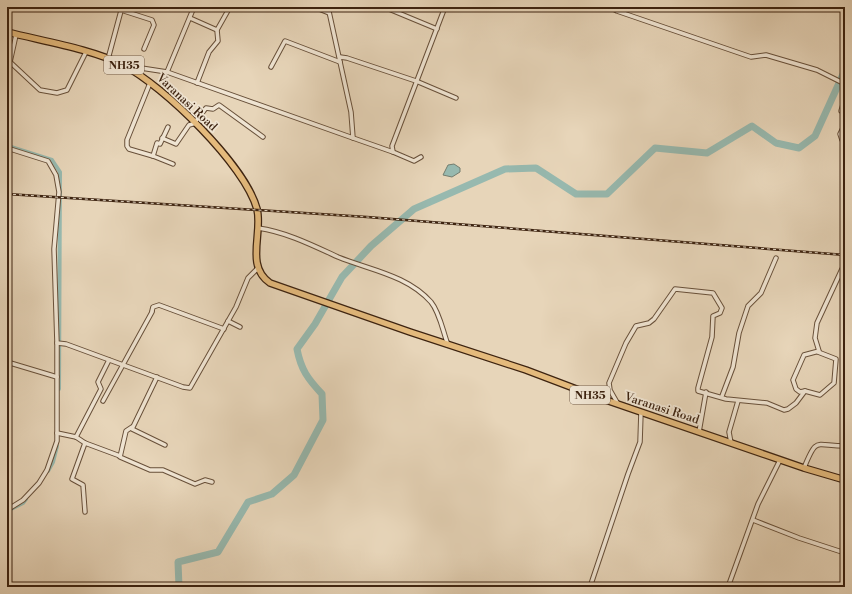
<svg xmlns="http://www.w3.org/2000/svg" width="852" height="594" font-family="'Libre Bodoni',serif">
<rect width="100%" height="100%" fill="#e7d5b9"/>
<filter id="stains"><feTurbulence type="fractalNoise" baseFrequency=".005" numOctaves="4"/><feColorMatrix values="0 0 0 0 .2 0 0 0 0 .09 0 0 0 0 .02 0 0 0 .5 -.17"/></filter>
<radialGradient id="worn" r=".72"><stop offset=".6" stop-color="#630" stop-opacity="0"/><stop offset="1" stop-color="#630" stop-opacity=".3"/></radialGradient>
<polygon fill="#97b9af" stroke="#737d6f" points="454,164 460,168 460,172 452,177 443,175 448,165"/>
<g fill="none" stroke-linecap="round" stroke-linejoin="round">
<g stroke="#97b9af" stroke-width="4">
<polyline points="11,147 52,160 60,172 59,389"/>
<polyline points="48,471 53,462 57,446"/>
<polyline points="9,510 23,503 26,499"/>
</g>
<g stroke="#97b9af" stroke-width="7">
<polyline points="844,7 845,13"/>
<path d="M179,587L178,562L218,552L248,502L272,494L294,475L323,420L322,394C308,379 301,370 297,349L315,324L342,277L371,246L414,209L505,169L536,168L576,194H607L655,148L707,153L752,126L776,143L799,148L815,136L845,70"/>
</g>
<defs>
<g id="minor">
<polyline points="314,7 329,13"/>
<polyline points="384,7 437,29"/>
<polyline points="610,7 617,11 751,57 766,55 817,70 845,84"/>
<polyline points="121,10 152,20 154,25 144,49"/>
<polyline points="190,18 217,30 230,7"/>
<polyline points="16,35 10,62 40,90 57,93 67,90 86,52"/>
<polyline points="340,57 347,58 416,81 456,98"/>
<polyline points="108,59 122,7"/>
<polyline points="271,67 285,41 340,62"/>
<polyline points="132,70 141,68 167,72 353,138 351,112 328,7"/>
<polyline points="167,72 194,7"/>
<polyline points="150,83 127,140 127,146 129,149 153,156 173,164"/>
<polyline points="197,83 209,52 218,41 217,30"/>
<polyline points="845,98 841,111 845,113"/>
<polyline points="195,122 206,108 213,109 219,105 263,137"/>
<polyline points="845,124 840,134 842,140 845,142"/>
<polyline points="162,138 176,144 189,125 196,123"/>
<polyline points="353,138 393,152 392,146 445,7"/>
<polyline points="7,148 48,161 56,175 59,192 54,249 57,343"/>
<polyline points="393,152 414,161 421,157"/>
<polyline points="153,156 157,143 160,144 168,127"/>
<path d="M258,228C286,232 312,245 338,257C370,270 407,275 431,302C440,313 443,332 448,345"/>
<polyline points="152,311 153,307 159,305 224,329"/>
<polyline points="228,321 240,327"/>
<polyline points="7,362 57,377"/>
<polyline points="157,377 132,429 165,445"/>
<polyline points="805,391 820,395 834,383 836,359 818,352"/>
<polyline points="722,396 733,367 739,333 748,306 761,293 776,258"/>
<polyline points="103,401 152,312"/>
<polyline points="618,404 610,390 609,383 626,343 636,326 649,323 654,319 675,289 713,293 722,308 720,313 713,316 712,337 698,388 698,391 726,399 767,403 784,410 788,409 796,403 805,391 800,392 796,389 793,380 804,355 819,351 815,338 817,323 842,269"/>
<polyline points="132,427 126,431 120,457 150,470 163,470 195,484 205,480 212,482"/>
<polyline points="699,432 706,392"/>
<polyline points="57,433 76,437 85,443 72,479 83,485 85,512"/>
<polyline points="76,437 101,389 98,382 109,360"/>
<polyline points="85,443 120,456"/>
<polyline points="731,443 729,432 738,401"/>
<path d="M804,468C817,436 815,446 845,446"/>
<polyline points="7,510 23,500 39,483 47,470 57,441 57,343 66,344 183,387 190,388 236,307 248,278 258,268"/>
<polyline points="753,520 799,538 845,553"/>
<polyline points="590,587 628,474 640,442 641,412"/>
<polyline points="728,587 758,504 780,460"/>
</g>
<path id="highway" d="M7,32C42,41 92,49 123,65C164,86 245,165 257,209C263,233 245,266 270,283L410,332L526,370L600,398L804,468L845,480"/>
</defs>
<use href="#minor" stroke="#68503a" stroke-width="5.5"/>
<use href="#highway" stroke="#3d2310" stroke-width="8"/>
<use href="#minor" stroke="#efe4d2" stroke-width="3.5"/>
<use href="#highway" stroke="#e4ba7c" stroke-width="5.5"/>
<defs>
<polyline id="rail" points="7,194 367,217 845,255"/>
</defs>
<use href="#rail" stroke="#3d2310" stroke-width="2.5"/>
<use href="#rail" stroke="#efe4d2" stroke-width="1" stroke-dasharray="3" stroke-linecap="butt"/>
</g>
<g text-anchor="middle" stroke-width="3.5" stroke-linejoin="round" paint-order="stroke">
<g fill="#efe4d2" stroke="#725d4a" stroke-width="1">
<rect x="104" y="56" width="40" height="18" rx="3"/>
<rect x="570" y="386" width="40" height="18" rx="3"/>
</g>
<g font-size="11" font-weight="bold" fill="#3d2310">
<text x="124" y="69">NH35</text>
<text x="590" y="399">NH35</text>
</g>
<g font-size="12" fill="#3d2310" stroke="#efe4d2">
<text transform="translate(187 102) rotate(43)" y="4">Varanasi Road</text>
<text transform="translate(662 408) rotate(18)" y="4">Varanasi Road</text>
</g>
</g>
<rect width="852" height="594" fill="none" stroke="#e7d5b9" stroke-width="24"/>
<rect x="8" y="8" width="836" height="578" fill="none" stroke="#3d2310" stroke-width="2"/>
<rect x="12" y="12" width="828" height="570" fill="none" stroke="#3d2310"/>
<rect width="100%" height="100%" filter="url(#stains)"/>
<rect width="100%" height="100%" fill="url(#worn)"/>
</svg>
